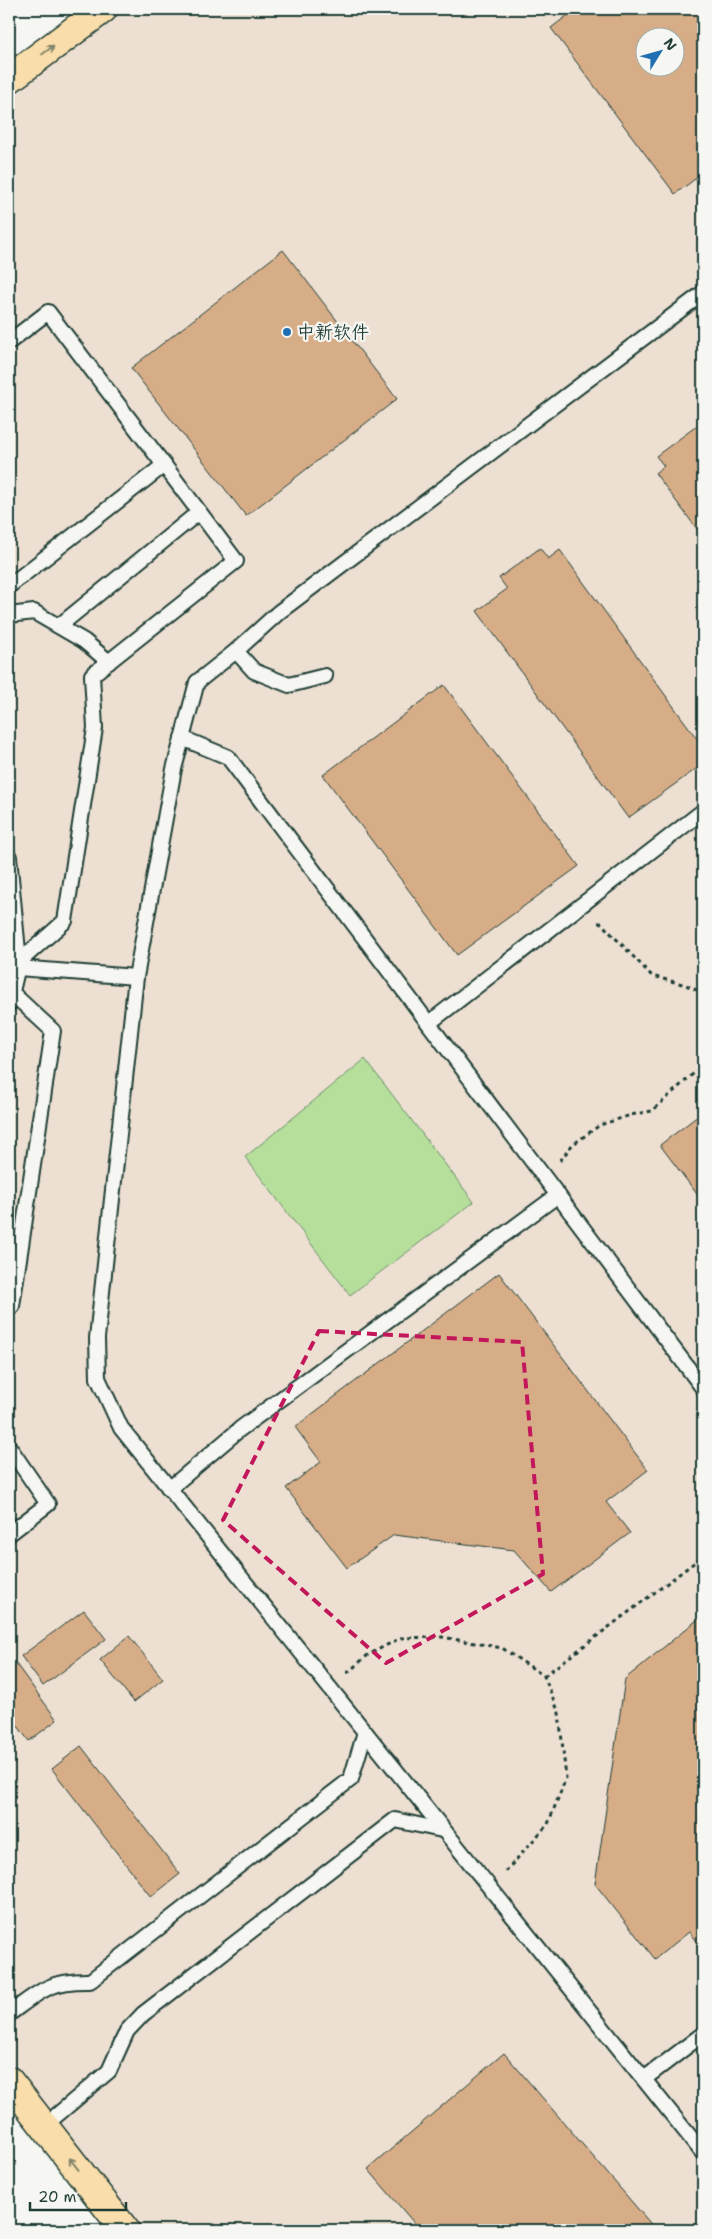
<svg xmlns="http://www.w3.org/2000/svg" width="712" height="2239" font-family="'Shantell Sans','LXGW WenKai TC',sans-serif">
<rect width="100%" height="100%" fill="#f6f6f2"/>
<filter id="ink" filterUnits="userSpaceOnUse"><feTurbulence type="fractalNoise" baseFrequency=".02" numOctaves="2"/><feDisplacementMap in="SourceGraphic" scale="10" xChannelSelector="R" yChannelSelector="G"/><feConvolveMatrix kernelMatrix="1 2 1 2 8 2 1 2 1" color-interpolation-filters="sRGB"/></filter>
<g filter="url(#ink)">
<path fill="#ede0d2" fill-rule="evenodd" d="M103,9H703V2230H125L9,2081V79ZM644,38H674V68H644Z"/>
<polygon fill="#b6df9c" stroke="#6a8e68" points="365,1059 474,1202 350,1295 245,1157"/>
<g fill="#d7ad88" stroke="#1f3d34" fill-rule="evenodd">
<path d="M576,9H703V173L675,194L551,28ZM644,38H674V68H644Z"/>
<polygon points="283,250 397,399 246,516 131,368"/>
<polygon points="698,425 703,432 703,537 655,473 664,466 656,456"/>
<polygon points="540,548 548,559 560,550 703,747 703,764 628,818 477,611 507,589 499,578"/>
<polygon points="444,685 579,866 457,955 323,775"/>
<polygon points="703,1112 703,1202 660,1145"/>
<polygon points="499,1273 648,1470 606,1502 630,1533 551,1592 514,1550 394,1535 347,1568 286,1488 321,1462 295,1427"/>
<polygon points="84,1610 106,1639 43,1686 21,1656"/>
<polygon points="703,1615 703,1951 689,1932 655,1959 595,1884 625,1679"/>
<polygon points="129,1636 163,1679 134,1702 100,1660"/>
<polygon points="16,1664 57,1720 29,1741 9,1714 9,1670"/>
<polygon points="81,1746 180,1874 151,1897 52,1769"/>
<polygon points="504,2053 656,2230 420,2230 368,2169"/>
</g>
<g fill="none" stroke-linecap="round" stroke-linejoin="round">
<defs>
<g id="lane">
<polyline points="703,293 279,612 236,651 197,682 174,769 136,977 97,1338 98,1378 121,1428 703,2153"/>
<polyline points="9,342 48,312 164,465 9,586"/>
<polyline points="9,615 34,612 84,641 109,662"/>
<polyline points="59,626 199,512"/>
<polyline points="236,651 254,671 289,685 325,676"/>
<polyline points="182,738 228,757 703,1388"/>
<polyline points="9,857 19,962 9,1004"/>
<polyline points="19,962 65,921 95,728 92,675 236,561 164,465"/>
<polyline points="18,968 136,977"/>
<polyline points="429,1023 703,811"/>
<polyline points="9,1309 12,1306 53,1031 13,994"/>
<polyline points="9,1447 48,1504 9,1534"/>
<polyline points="169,1489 240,1429 558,1195"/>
<path d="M9,2014C40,1991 50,1980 90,1981L351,1779L365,1732"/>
<polyline points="644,2079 703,2034"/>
<polyline points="44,2126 109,2071 127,2031 143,2014 395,1820 442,1830"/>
</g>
<g id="primary">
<polyline points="9,79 103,9"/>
<polyline points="9,2081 125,2230"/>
</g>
</defs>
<use href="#lane" stroke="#1f3d34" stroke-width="18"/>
<use href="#primary" stroke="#1f3d34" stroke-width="31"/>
<g stroke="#1f3d34" stroke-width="3" stroke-dasharray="4 4" stroke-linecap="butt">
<polyline points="598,923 601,923 652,976 686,985 703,993"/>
<polyline points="560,1161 572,1145 600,1125 631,1115 652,1111 703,1065"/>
<polyline points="347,1673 368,1655 400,1638 442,1637 502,1648 544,1676 559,1713 566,1778 548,1824 505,1872"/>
<polyline points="544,1676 703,1556"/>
</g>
<use href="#lane" stroke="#f6f6f2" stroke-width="14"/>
<use href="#primary" stroke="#f9deab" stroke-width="28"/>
</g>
<defs><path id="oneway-shaft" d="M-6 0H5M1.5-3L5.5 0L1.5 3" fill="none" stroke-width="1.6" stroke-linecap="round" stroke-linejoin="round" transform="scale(1.25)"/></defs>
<g stroke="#81856a">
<use href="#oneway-shaft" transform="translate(48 50) rotate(-37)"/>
<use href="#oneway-shaft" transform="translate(74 2164) rotate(-128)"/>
</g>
</g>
<path fill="none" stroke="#c2185b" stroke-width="4" stroke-dasharray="10 6" stroke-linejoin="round" d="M319,1331L522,1342L543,1574L386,1663L223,1520Z"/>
<circle fill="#1f6fb2" stroke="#f6f6f2" stroke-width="2" cx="287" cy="332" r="5"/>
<g text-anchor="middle" stroke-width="4.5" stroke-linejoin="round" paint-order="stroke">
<g font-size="18" fill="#1f3d34" stroke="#f6f6f2" text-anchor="start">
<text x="297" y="338">中新软件</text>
</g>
</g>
<rect width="712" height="2239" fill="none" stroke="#f6f6f2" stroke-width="30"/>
<rect x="15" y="15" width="682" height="2209" fill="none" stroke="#1f3d34" stroke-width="2" filter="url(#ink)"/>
<g transform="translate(660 52) rotate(53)"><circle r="24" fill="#f6f6f2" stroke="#a0aca6"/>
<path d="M0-4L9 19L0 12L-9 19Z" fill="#1f6fb2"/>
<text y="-8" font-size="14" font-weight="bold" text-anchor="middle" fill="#1f3d34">N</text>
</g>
<path d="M30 2202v8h96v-8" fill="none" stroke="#1f3d34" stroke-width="2.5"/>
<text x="38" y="2202" font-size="15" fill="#1f3d34" stroke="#f6f6f2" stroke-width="4" paint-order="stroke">20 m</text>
</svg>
